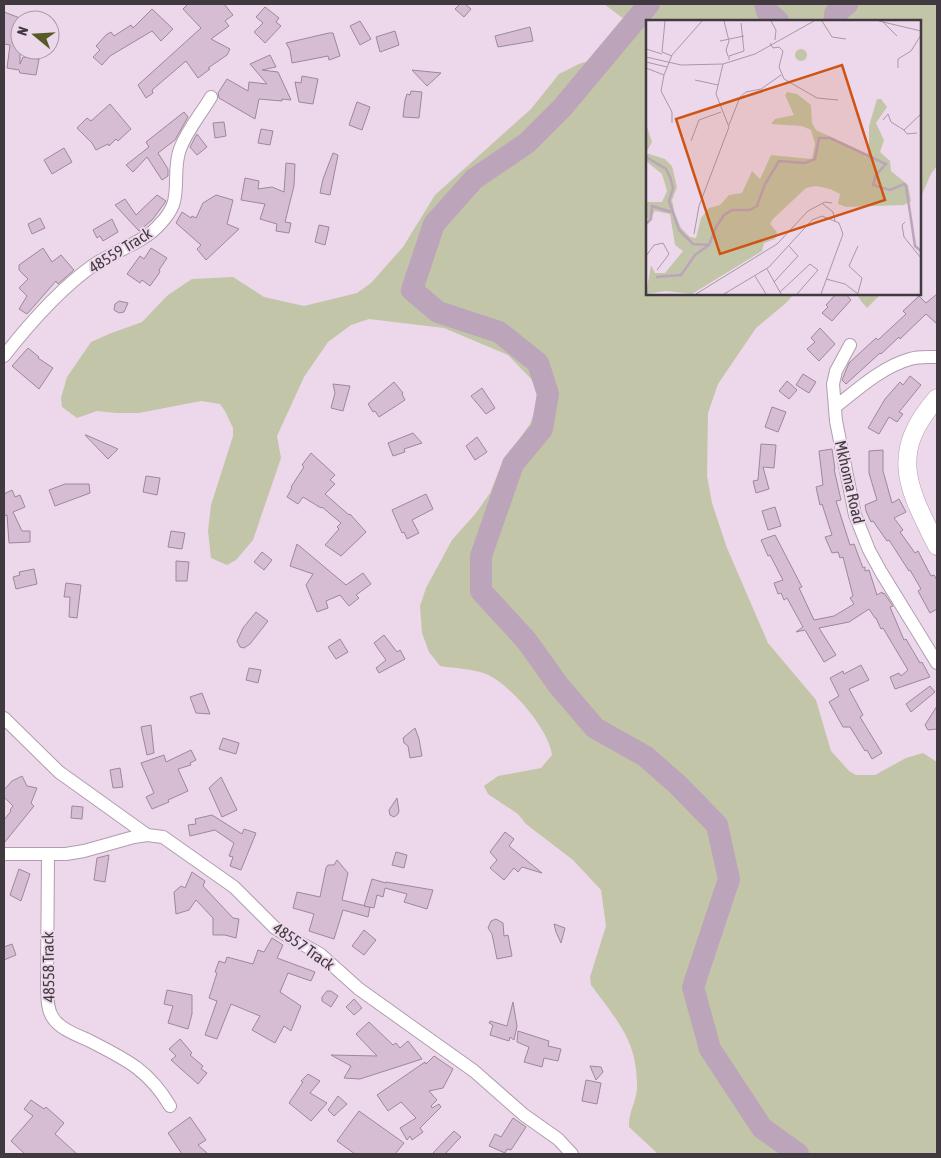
<svg xmlns="http://www.w3.org/2000/svg" width="941" height="1158" font-family="'Asap Condensed',sans-serif">
<rect width="100%" height="100%" fill="#ecd8ea"/>
<g fill="#c3c5a9">
<path d="M604,4H937V166L931,174L920,199V21H647V294H794L786,303L756,328L718,384L708,413L707,476L712,503L727,548L768,643L816,700L831,751L849,771L856,775H875L906,758L923,753L937,762V1154H658L629,1127C628,1114 636,1102 637,1089C638,1041 618,1022 591,985L590,977L606,926L601,890L573,860L526,824L518,814L488,794L484,786L498,776L541,768L552,755C549,729 510,684 486,674C474,669 453,668 440,666L429,652L422,633L420,606L426,588L452,540L476,513L490,493L503,461L530,424L536,408L537,391L534,382L508,355L444,328L369,319L351,325L328,342L304,377L277,436L281,458L253,540L236,560L227,565L211,558L208,531L211,505L233,436V428L225,411L220,404L201,401L139,413H116L97,411L77,418L62,407L61,398L67,377L91,342L109,334L142,322L168,295L192,279L233,277L264,297L304,306L357,293L371,283L403,247L435,195L531,109L559,74L581,63L615,55L631,38L624,19Z"/>
<polygon points="857,294 881,294 867,308 861,301"/>
</g>
<g fill="none" stroke-linecap="round" stroke-linejoin="round">
<g stroke="#bca4ba" stroke-width="22">
<polyline points="649,4 562,108 527,143 474,179 434,224 412,290 438,312 499,332 538,363 548,394 542,429 513,464 481,556 481,591 526,640 559,686 595,728 645,756 678,785 717,825 729,879 693,987 710,1049 762,1128 798,1154"/>
<polyline points="765,4 767,11 778,21"/>
<polyline points="835,21 835,14 847,4"/>
</g>
</g>
<g fill="#d6bdd4" stroke="#9b8999">
<polygon points="188,4 224,4 233,15 225,21 229,26 211,39 230,49 227,55 208,68 210,69 198,78 186,61 152,90 153,93 146,98 138,85 201,28 183,9"/>
<polygon points="460,4 465,4 471,9 464,17 455,9"/>
<polygon points="265,7 279,18 276,22 281,26 265,43 254,32 263,23 256,17"/>
<polygon points="152,9 173,29 161,41 152,31 110,56 102,65 93,57 100,50 96,46 106,35 111,32 114,36 131,25 133,28"/>
<polygon points="4,12 20,18 20,64 23,57 39,59 36,75 20,73 19,70 7,68 10,45 4,44"/>
<polygon points="360,21 371,39 360,45 350,26"/>
<polygon points="530,27 533,41 498,47 495,36"/>
<polygon points="395,31 399,45 380,52 376,37"/>
<polygon points="329,33 333,33 340,56 329,60 328,56 292,63 290,50 286,43"/>
<polygon points="270,55 276,67 262,70 278,72 291,100 282,99 282,101 259,99 255,119 219,98 218,93 227,79 248,91 249,82 267,84 250,64"/>
<polygon points="412,70 441,73 427,86"/>
<polygon points="302,76 318,79 313,104 299,102 295,82 301,83"/>
<polygon points="411,91 422,92 419,118 403,117 405,100 407,94 410,95"/>
<polygon points="357,102 370,107 362,130 349,125"/>
<polygon points="110,104 131,129 118,141 116,139 109,146 108,144 96,150 92,143 77,128 87,118 91,121"/>
<polygon points="184,112 188,117 175,140 158,153 168,169 168,176 162,180 147,157 133,172 126,165 149,147 146,142"/>
<polygon points="224,122 226,136 215,138 213,123"/>
<polygon points="261,129 273,131 270,145 258,143"/>
<polygon points="197,134 207,147 197,155 190,147"/>
<polygon points="64,148 72,162 52,174 44,160"/>
<polygon points="333,153 338,155 330,195 320,193 323,179"/>
<polygon points="286,163 295,164 294,186 285,222 291,223 289,233 276,231 277,224 260,219 265,204 241,200 245,178 259,181 258,189 272,187 284,192"/>
<polygon points="157,195 166,201 164,204 152,220 139,231 115,205 125,199 136,215"/>
<polygon points="216,195 233,200 227,224 239,229 206,260 197,249 201,245 176,223 182,212 191,218 192,216 196,218 203,203"/>
<polygon points="40,218 45,228 32,234 28,224"/>
<polygon points="112,219 118,232 103,241 100,236 97,238 93,230"/>
<polygon points="319,225 329,227 325,245 315,242"/>
<polygon points="43,248 52,262 61,255 74,270 58,284 56,281 27,314 19,309 27,296 19,288 28,279 19,270 19,265"/>
<polygon points="151,248 167,258 159,270 160,272 150,286 142,280 140,283 127,274 140,256 144,259"/>
<polygon points="836,294 846,294 851,300 832,321 822,313 828,307 826,305"/>
<polygon points="937,294 937,324 926,314 900,339 899,337 881,354 880,353 846,384 842,380 849,363 876,338 878,340 906,314 903,311 919,296 926,303"/>
<polygon points="119,301 128,303 124,312 119,313 114,310 115,304"/>
<polygon points="820,328 835,344 819,361 807,349 815,342 811,338"/>
<polygon points="28,348 39,357 38,358 53,368 39,389 12,366"/>
<polygon points="803,374 816,382 809,393 796,385"/>
<polygon points="910,376 921,385 899,412 903,414 897,422 889,417 879,434 868,428 885,399 900,382 903,385"/>
<polygon points="787,381 797,390 789,399 779,391"/>
<polygon points="394,382 403,393 402,394 405,400 379,417 375,411 373,412 368,404"/>
<polygon points="333,384 350,386 343,411 331,408 335,393"/>
<polygon points="482,388 495,408 486,414 471,396"/>
<polygon points="772,407 786,412 778,432 765,427"/>
<polygon points="413,433 422,443 404,449 405,452 393,456 388,443"/>
<polygon points="85,435 86,435 118,449 108,459"/>
<polygon points="477,437 487,452 475,460 466,446"/>
<polygon points="761,444 776,445 774,468 763,467 769,489 756,493 753,481 758,480"/>
<polygon points="832,449 835,469 834,469 841,500 836,501 850,545 854,544 863,568 865,567 865,571 869,570 877,595 882,592 883,594 884,593 893,606 890,607 904,640 906,639 920,663 922,662 930,677 895,689 890,677 899,673 901,676 908,670 883,628 881,629 876,618 875,618 869,609 849,622 819,628 836,655 824,662 805,630 796,632 803,627 787,598 784,600 781,593 778,594 774,583 783,580 770,555 768,556 761,540 775,535 802,587 799,588 814,620 834,616 854,604 850,598 853,596 843,557 840,558 838,552 832,553 825,537 832,535 822,504 820,505 816,487 823,485 819,451"/>
<polygon points="883,450 883,471 892,503 899,499 906,512 894,518 903,530 900,532 915,553 918,551 931,576 934,575 937,580 937,609 930,613 918,591 921,589 910,570 909,571 889,540 887,541 873,521 871,522 866,511 865,505 877,500 869,473 869,451"/>
<polygon points="311,453 335,475 330,480 335,484 325,494 349,515 350,514 366,532 341,556 325,545 339,529 337,527 341,523 322,507 321,508 303,497 298,504 287,497 292,488 291,487 304,467 302,465"/>
<polygon points="146,476 160,478 157,495 143,492"/>
<polygon points="65,484 89,484 90,493 55,506 49,490"/>
<polygon points="12,490 15,497 20,495 25,507 13,512 22,531 30,531 30,542 9,543 7,515 4,516 4,494"/>
<polygon points="426,494 433,509 412,520 419,533 407,539 404,532 402,533 392,510"/>
<polygon points="775,507 781,526 768,530 762,511"/>
<polygon points="171,531 185,533 182,549 168,547"/>
<polygon points="297,544 346,585 363,573 371,584 356,595 359,598 349,606 340,595 326,601 328,608 317,612 306,585 313,574 290,566"/>
<polygon points="262,552 272,560 264,570 254,562"/>
<polygon points="176,561 189,562 187,581 176,581"/>
<polygon points="34,569 37,584 16,589 13,577 20,575 19,572"/>
<polygon points="66,583 81,585 77,618 69,617 70,597 64,597"/>
<polygon points="256,612 268,621 250,644 244,648 240,647 237,641 243,628"/>
<polygon points="384,635 397,652 400,650 405,659 379,673 376,668 386,660 374,643"/>
<polygon points="340,639 348,652 336,659 328,647"/>
<polygon points="861,665 869,680 849,689 863,715 860,717 882,753 872,759 867,750 865,751 850,727 843,727 829,702 839,696 830,678 843,671 844,674"/>
<polygon points="249,668 261,670 258,683 246,680"/>
<polygon points="930,686 935,692 911,712 906,704"/>
<polygon points="202,693 210,714 196,713 190,697"/>
<polygon points="937,706 937,729 928,730 925,725"/>
<polygon points="151,725 154,753 147,755 141,727"/>
<polygon points="415,728 419,739 422,756 410,758 408,746 404,743 403,738"/>
<polygon points="223,738 239,743 236,754 219,749"/>
<polygon points="191,750 196,760 190,763 191,765 178,769 188,791 168,800 169,802 152,809 146,797 154,793 141,763 164,755 166,762"/>
<polygon points="120,768 123,787 113,788 110,770"/>
<polygon points="22,776 27,786 37,788 31,803 34,806 4,843 4,820 11,811 10,810 13,806 4,797 4,790 12,781"/>
<polygon points="221,777 237,810 222,817 209,788"/>
<polygon points="397,798 399,811 398,814 394,817 390,815 389,810"/>
<polygon points="72,806 83,807 82,819 71,818"/>
<polygon points="212,815 242,834 244,829 256,833 241,870 230,866 233,857 229,856 234,843 215,830 190,836 188,825 196,824 195,819"/>
<polygon points="505,832 514,839 509,846 542,873 522,867 518,872 514,868 504,880 490,868 497,860 490,852"/>
<polygon points="396,852 407,855 404,868 392,865"/>
<polygon points="109,855 105,882 94,880 97,858"/>
<polygon points="337,860 348,873 342,900 370,907 368,917 343,910 334,939 309,931 314,914 293,908 297,892 320,897 326,868 328,865 334,865"/>
<polygon points="19,869 30,874 21,901 10,895"/>
<polygon points="192,872 205,881 203,886 233,918 239,919 236,938 225,935 213,935 213,918 196,900 189,910 176,914 174,892 181,886 185,888"/>
<polygon points="372,879 386,883 386,882 433,890 427,909 404,902 407,894 385,888 383,897 377,895 374,908 364,906"/>
<polygon points="496,919 503,923 504,936 508,935 512,956 497,959 492,934 488,928 491,921"/>
<polygon points="554,924 565,928 561,943 556,932"/>
<polygon points="364,930 376,940 364,955 352,946"/>
<polygon points="272,938 283,945 277,958 315,972 311,981 288,973 280,992 301,1006 291,1031 284,1026 275,1043 252,1030 260,1016 231,1004 217,1039 205,1035 217,1001 209,998 217,973 215,972 219,961 225,963 227,957 253,964 258,950 264,952"/>
<polygon points="12,944 16,955 4,960 4,947"/>
<polygon points="167,990 192,995 192,1014 188,1029 168,1023 173,1006 164,1004"/>
<polygon points="327,991 331,991 338,996 331,1007 322,1001 322,997"/>
<polygon points="354,999 362,1008 354,1015 346,1007"/>
<polygon points="513,1002 517,1026 514,1040 510,1037 509,1041 490,1035 493,1025 489,1023 490,1021 507,1026"/>
<polygon points="369,1022 393,1045 396,1043 400,1048 408,1041 422,1059 360,1079 344,1078 351,1066 331,1055 377,1056 356,1034"/>
<polygon points="518,1031 549,1041 548,1046 561,1049 558,1061 544,1058 542,1067 524,1062 529,1047 517,1042"/>
<polygon points="180,1039 192,1053 190,1055 203,1066 201,1069 207,1073 198,1084 171,1060 176,1056 169,1049"/>
<polygon points="434,1056 453,1069 443,1088 429,1091 437,1100 431,1106 432,1108 439,1104 441,1107 420,1128 423,1132 412,1140 410,1136 407,1140 400,1128 416,1118 401,1102 388,1111 377,1095 425,1062 426,1064"/>
<polygon points="590,1066 601,1067 603,1072 596,1080"/>
<polygon points="308,1074 320,1081 310,1093 327,1103 311,1121 289,1103 303,1082 301,1081"/>
<polygon points="586,1080 601,1083 597,1104 582,1101"/>
<polygon points="338,1096 347,1104 334,1116 328,1110"/>
<polygon points="31,1100 44,1109 46,1107 64,1123 55,1134 77,1154 25,1154 11,1141 33,1116 24,1109"/>
<polygon points="359,1111 404,1143 395,1154 355,1154 337,1141"/>
<polygon points="190,1117 206,1140 198,1145 208,1154 182,1154 168,1133"/>
<polygon points="513,1118 526,1127 511,1150 507,1149 505,1153 489,1146 495,1134 501,1137"/>
<polygon points="454,1131 461,1137 456,1142 445,1154 432,1154"/>
</g>
<g fill="none" stroke-linecap="round" stroke-linejoin="round">
<defs>
<g id="street">
<polyline points="850,345 836,371 833,384 836,421 855,515 869,550 881,572 937,663"/>
<path d="M4,356C29,324 62,287 95,264C115,251 145,242 160,224C165,219 170,212 173,205C179,189 173,167 180,149C187,130 201,114 211,97"/>
<path d="M835,407C858,389 882,367 910,359C919,356 928,357 937,357"/>
<polyline points="4,718 59,772 147,835"/>
<polyline points="4,854 66,854 84,851 134,837 147,835 163,837 234,887 275,928 286,935 320,954 359,989 474,1071 524,1115 558,1139 572,1154"/>
<path d="M48,855L47,984C48,995 46,1008 53,1018C60,1029 77,1035 88,1040C125,1059 148,1069 170,1106"/>
</g>
<path id="secondary" d="M937,398C888,454 908,488 937,546"/>
</defs>
<use href="#street" stroke="#b09dae" stroke-width="14"/>
<use href="#secondary" stroke="#b09dae" stroke-width="19"/>
<use href="#street" stroke="#fff" stroke-width="12"/>
<use href="#secondary" stroke="#fff" stroke-width="18"/>
</g>
<g text-anchor="middle" stroke-width="4" stroke-linejoin="round" paint-order="stroke">
<g font-size="16" fill="#413940" stroke="#ecd8ea">
<text transform="translate(120 250) rotate(-32)" y="6">48559 Track</text>
<text transform="translate(850 482) rotate(77)" y="6">Mkhoma Road</text>
<text transform="translate(304 946) rotate(35)" y="6">48557 Track</text>
<text transform="translate(48 967) rotate(-91)" y="6">48558 Track</text>
</g>
</g>
<g transform="translate(646 20)">
<rect width="275" height="275" fill="#ecd8ea"/>
<path d="M149 35a6 6 0 1 1 12 0a6 6 0 1 1-12 0ZM141,72L151,74L165,85L166,103L170,110L211,129L220,137L223,131V106L231,79H235L241,87L230,103L238,120L234,132L244,141L245,151L262,165L265,181L258,185L200,187L192,184L194,174L184,169L170,166L160,168L127,199L124,204L131,212L129,219L118,223L116,231L46,274L20,271L0,274L5,245L9,253H19L37,231L29,225L24,194L9,191L3,200L1,198L0,182H16L21,171L16,154L0,141V104L6,122L0,133L19,139L26,146L31,167L26,180L29,194L35,208L44,217L50,218L55,198L63,188L74,185L83,175L96,173L106,151L114,159L125,135L166,139L169,124L165,110L156,106L125,104L129,99L148,95L139,75Z" fill="#c3c5a9"/>
<path fill="none" stroke="#bca4ba" stroke-width="2.5" d="M0,137L20,149L24,157L27,168L23,181L33,210L47,224L63,225M0,204L5,199L6,186L25,192M10,257L35,255L49,235L63,225L70,207L78,195L86,190H104L111,186L119,164L133,141L159,143L169,139L173,118H184L240,144L230,155L227,165L244,170L258,164L260,166L269,226L275,231"/>
<path fill="none" stroke="#a898a6" stroke-width="1" d="M19,1L16,32L26,36M78,1L83,21L80,30L82,36M125,1L130,10L129,20M176,1L186,17L200,19M233,1L275,11M237,2L251,16M74,21L98,16M124,23L127,28L133,27L137,31L133,47L138,59L171,78L192,80M0,29L16,34M0,37L35,45L77,44L109,34L168,1M83,40V36L98,31L95,3M0,42L21,47M0,48L18,55M252,48V39L265,31L275,15M49,60L72,65M237,100L242,94L245,102L258,110L275,94M26,103V92L15,71L18,55L26,35L56,1M83,105L94,77L100,72L115,69L135,55M258,110L261,114L271,113M45,121L53,100L75,92M177,184L187,192L189,201M259,202L256,205L258,217L275,238M48,214L53,186L83,107L70,74L77,44M212,226L203,246L216,258L212,273M0,236L8,225L17,223L23,234L11,250M121,249L135,274M109,256L120,274M180,259L199,264L212,274M128,262L152,236L143,226M134,272L164,244L172,250L151,274M50,274L131,224L162,191L179,182L186,183M78,274L123,247L166,200L176,196L193,203L197,214L175,274"/>
<path fill="#cf5414" fill-opacity="0.15" stroke="#cf5414" stroke-width="2.5" d="M196,45L239,180L74,234L30,99Z"/>
<rect width="275" height="275" fill="none" stroke="#413940" stroke-width="2.5"/>
</g>
<rect width="941" height="1158" fill="none" stroke="#413940" stroke-width="10"/>
<g transform="translate(35 35) rotate(288)"><circle r="24" fill="#ecd8ea" stroke="#a898a6"/>
<path d="M0-4L9 19L0 12L-9 19Z" fill="#575927"/>
<text y="-8" font-size="14" font-weight="bold" text-anchor="middle" fill="#413940">N</text>
</g>
</svg>
